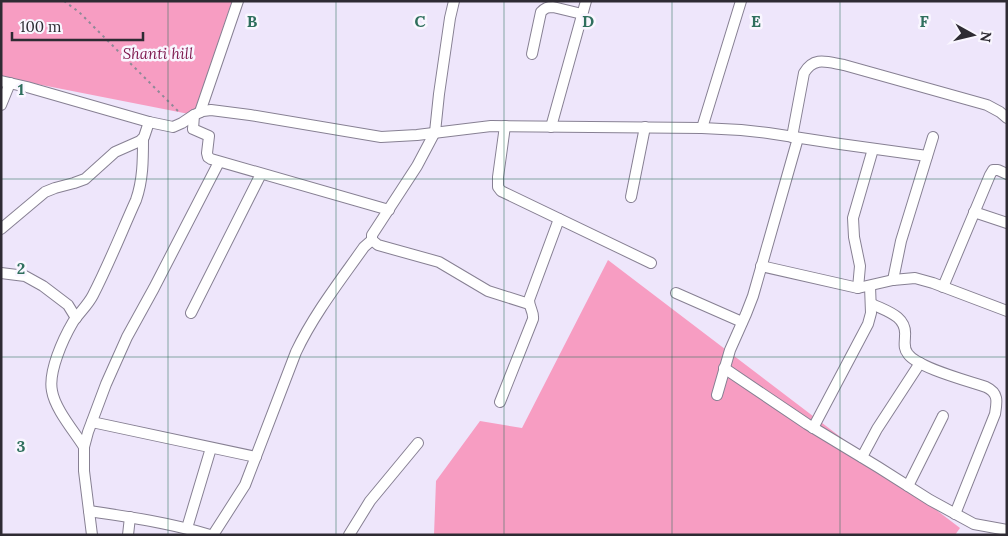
<svg xmlns="http://www.w3.org/2000/svg" width="1008" height="536" font-family="Lora,serif">
<rect width="100%" height="100%" fill="#eee6fb"/>
<g fill="#f79dc2">
<polygon points="1,1 232,1 194,115 1,77"/>
<polygon points="608,260 960,528 955,535 434,535 436,481 480,421 522,428"/>
</g>
<g fill="none" stroke-linecap="round" stroke-linejoin="round">
<defs>
<g id="minor">
<polyline points="454,1 450,18 439,94 435,132 417,166 372,235 372,240 378,245 439,262 488,291 529,304"/>
<path d="M532,54L541,12C545,8 547,7 553,7L582,14"/>
<polyline points="1,81 27,87 149,122 173,127 182,123 194,115 203,111 211,110 250,115 381,137 417,135 491,126 702,128 741,130 768,133 840,144 927,156"/>
<polyline points="1,105 10,83"/>
<polyline points="200,112 238,1"/>
<polyline points="194,115 193,129 209,136 207,153 208,157 211,159 389,210"/>
<polyline points="505,126 498,177 498,187 501,191 651,263"/>
<polyline points="551,127 586,1"/>
<polyline points="702,128 741,1"/>
<path d="M792,137L804,73C814,56 827,62 844,65L987,105L1000,112L1007,118"/>
<polyline points="631,197 645,127"/>
<polyline points="974,212 1007,223"/>
<polyline points="1,229 45,192 55,188 74,183 85,179 115,152 140,141 144,137 149,122"/>
<polyline points="761,266 858,288 893,280 915,278 933,283 1007,311"/>
<polyline points="1,273 25,276 43,286 68,305 76,318"/>
<polyline points="893,280 901,241 933,137"/>
<polyline points="943,287 990,175 993,170 998,170 1007,174"/>
<polyline points="858,288 860,266 854,237 853,218 873,149"/>
<polyline points="676,293 742,322"/>
<path d="M872,304C886,311 907,316 905,336C905,343 903,348 908,354C918,368 969,381 986,387C999,393 997,402 995,414L955,514"/>
<polyline points="191,313 261,174"/>
<polyline points="724,368 807,424 878,467 930,500 974,524 1007,530"/>
<polyline points="717,395 730,350 746,314 753,296 798,138"/>
<path d="M500,402L533,319C534,312 529,307 529,300L559,219"/>
<polyline points="92,422 256,457"/>
<polyline points="813,428 868,324 871,313 870,286"/>
<path d="M84,447C74,431 55,409 52,391C48,372 63,339 73,322C79,313 88,305 93,295C109,264 122,231 136,200C143,180 143,160 143,139"/>
<polyline points="862,457 877,429 920,363"/>
<polyline points="908,486 943,416"/>
<path d="M89,511C130,517 170,523 210,535"/>
<polyline points="187,528 211,448"/>
<polyline points="92,535 84,471 84,447 88,432 106,384 127,337 154,288 219,162"/>
<polyline points="128,535 130,517"/>
<path d="M213,535L245,485L296,352C314,314 340,281 364,247L372,240"/>
<polyline points="349,535 370,501 418,443"/>
</g>
</defs>
<use href="#minor" stroke="#878093" stroke-width="12"/>
<polyline stroke="#8e8997" stroke-width="2" stroke-dasharray="2.5 4" stroke-linecap="butt" points="64,1 79,12 180,113"/>
<use href="#minor" stroke="#fff" stroke-width="10"/>
</g>
<path fill="none" stroke="#2f6f5d" stroke-width="1" stroke-opacity="0.55" d="M168,1V535M336,1V535M504,1V535M672,1V535M840,1V535M1,179H1007M1,357H1007"/>
<g text-anchor="middle" stroke-width="5" stroke-linejoin="round" paint-order="stroke">
<g font-size="15" font-style="italic" fill="#7f184e" stroke="#f9f6ff">
<text x="158" y="59">Shanti hill</text>
</g>
</g>
<g font-size="16" text-anchor="middle" font-weight="bold" fill="#2f6f5d" stroke="#f9f6ff" stroke-width="5" stroke-linejoin="round" paint-order="stroke">
<text x="252" y="27">B</text>
<text x="420" y="27">C</text>
<text x="588" y="27">D</text>
<text x="756" y="27">E</text>
<text x="924" y="27">F</text>
<text x="21" y="95">1</text>
<text x="21" y="274">2</text>
<text x="21" y="452">3</text>
</g>
<rect width="1008" height="536" fill="none" stroke="#2e2b33" stroke-width="5"/>
<g transform="translate(973 35) rotate(98)" stroke="#f9f6ff" stroke-width="4" paint-order="stroke">
<path d="M0-4L9 19L0 12L-9 19Z" fill="#2e2b33"/>
<text y="-8" font-size="14" font-weight="bold" text-anchor="middle" fill="#2e2b33">N</text>
</g>
<path d="M12 32v8h131v-8" fill="none" stroke="#2e2b33" stroke-width="2.5"/>
<text x="20" y="32" font-size="15" fill="#2e2b33" stroke="#f9f6ff" stroke-width="4" paint-order="stroke">100 m</text>
</svg>
